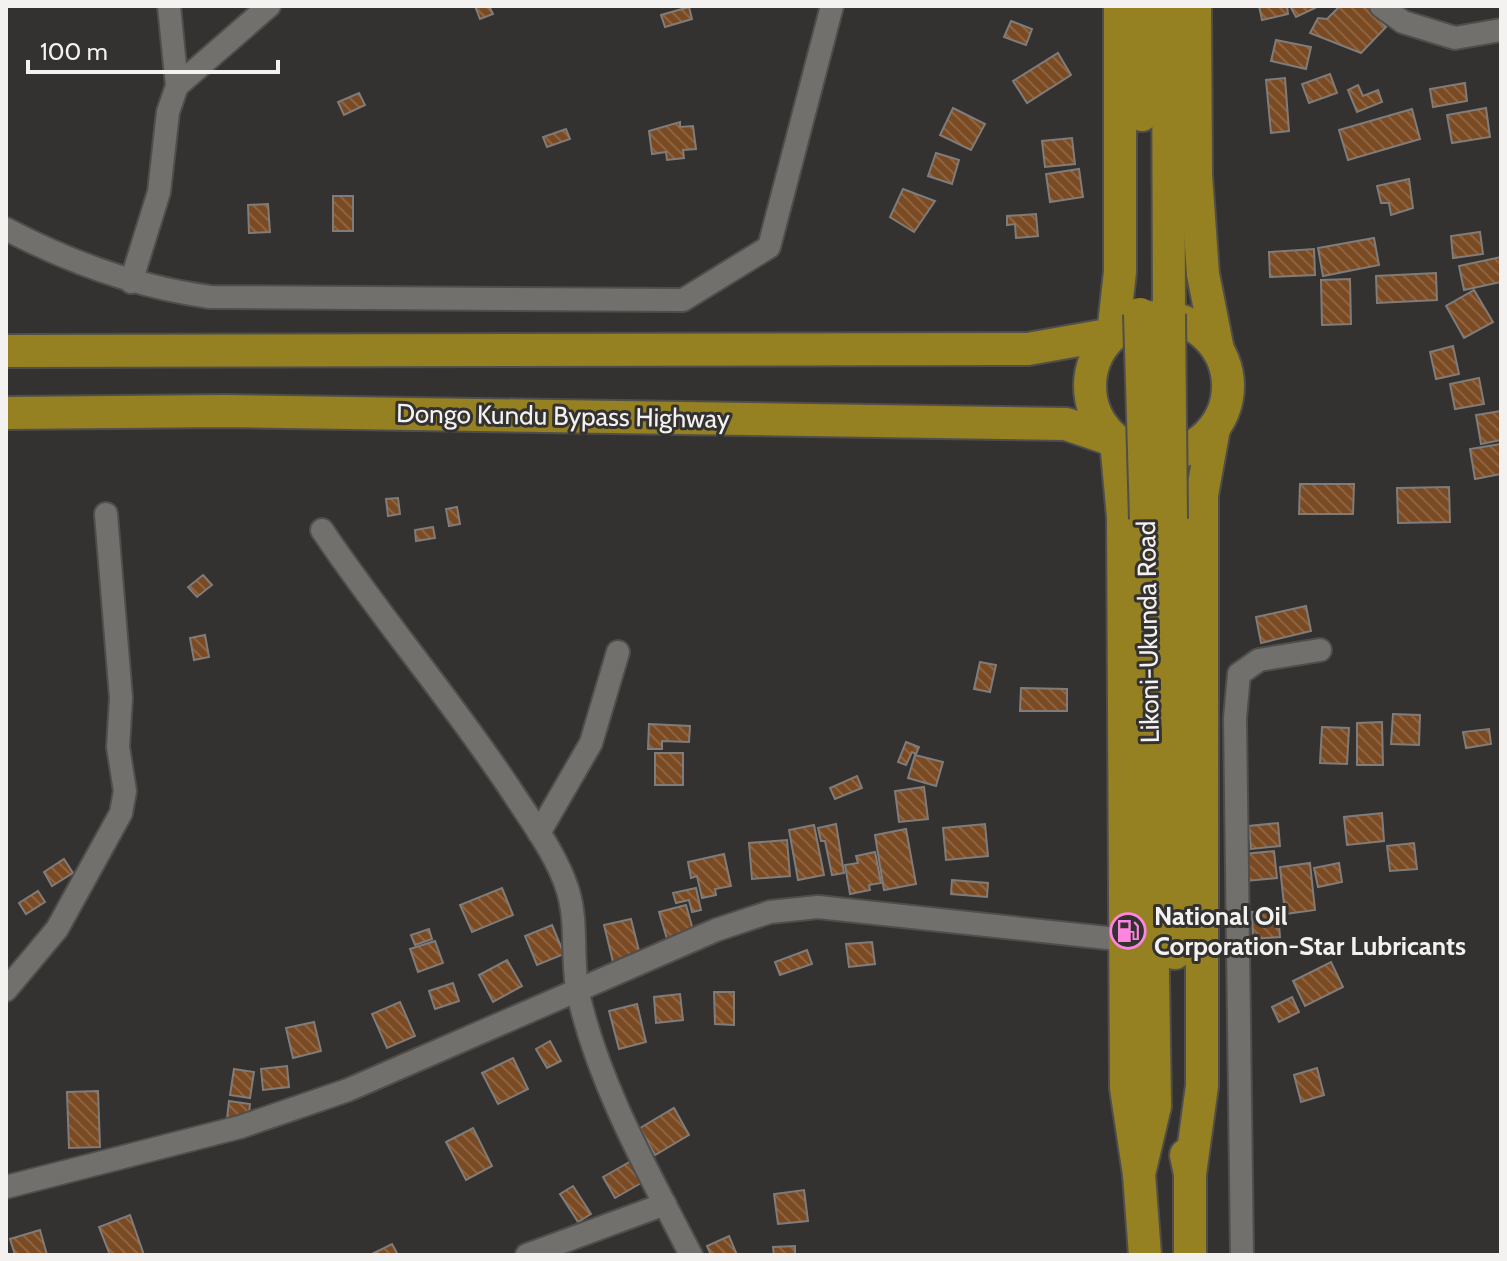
<svg xmlns="http://www.w3.org/2000/svg" width="1507" height="1261" font-family="Cabin,sans-serif">
<defs>
<pattern id="building-back-hatch" width="6" height="6" patternUnits="userSpaceOnUse" patternTransform="scale(2)"><rect width="6" height="6" fill="#7a4a23"/><path d="M-1 5l2 2M0 0l6 6M5-1l2 2" fill="none" stroke="#8d6543"/></pattern>
</defs>
<rect width="100%" height="100%" fill="#343230"/>
<g fill="url(#building-back-hatch)" stroke="#7f7c7a" stroke-width="2">
<polygon points="475,6 489,6 493,14 480,19"/>
<polygon points="1259,6 1287,6 1288,14 1262,20"/>
<polygon points="1290,6 1314,6 1315,8 1296,17"/>
<polygon points="1340,6 1367,6 1386,27 1361,53 1310,33 1318,18 1327,19"/>
<polygon points="689,7 692,19 665,27 661,15"/>
<polygon points="1011,21 1032,29 1026,45 1004,37"/>
<polygon points="1276,40 1311,47 1306,69 1271,61"/>
<polygon points="1058,53 1071,75 1027,103 1013,81"/>
<polygon points="1330,74 1337,93 1309,103 1302,84"/>
<polygon points="1285,78 1289,131 1271,133 1266,80"/>
<polygon points="1465,83 1467,101 1433,107 1430,89"/>
<polygon points="1358,85 1363,96 1378,90 1382,102 1357,112 1348,90"/>
<polygon points="359,93 365,105 344,115 338,102"/>
<polygon points="953,108 985,124 971,150 940,135"/>
<polygon points="1486,108 1490,137 1452,143 1447,115"/>
<polygon points="1412,109 1420,139 1348,160 1339,130"/>
<polygon points="680,122 680,127 693,126 696,149 683,150 684,158 667,160 666,152 652,154 649,131"/>
<polygon points="566,129 570,139 547,147 543,137"/>
<polygon points="1072,138 1075,164 1045,167 1042,141"/>
<polygon points="936,153 959,160 952,184 928,176"/>
<polygon points="1079,169 1083,197 1050,202 1046,174"/>
<polygon points="1409,179 1413,208 1391,215 1389,203 1381,203 1377,186"/>
<polygon points="903,189 935,201 914,232 890,217"/>
<rect x="333" y="196" width="20" height="35"/>
<polygon points="268,204 270,232 249,233 248,205"/>
<polygon points="1036,214 1038,236 1016,238 1015,224 1007,225 1007,216"/>
<polygon points="1480,232 1483,254 1453,258 1451,236"/>
<polygon points="1374,238 1379,265 1323,276 1318,248"/>
<polygon points="1314,249 1315,275 1270,277 1269,252"/>
<polygon points="1501,257 1501,282 1464,290 1459,266"/>
<polygon points="1436,273 1437,300 1377,303 1376,276"/>
<polygon points="1350,279 1351,324 1322,325 1321,280"/>
<polygon points="1474,290 1493,322 1464,338 1446,306"/>
<polygon points="1453,346 1459,374 1436,379 1430,352"/>
<polygon points="1479,378 1484,404 1455,409 1450,384"/>
<polygon points="1501,411 1501,440 1481,444 1476,415"/>
<polygon points="1501,444 1501,474 1475,479 1470,449"/>
<polygon points="1300,484 1354,484 1353,514 1299,514"/>
<polygon points="1449,487 1450,522 1398,523 1397,488"/>
<polygon points="398,498 400,514 388,516 386,499"/>
<polygon points="457,507 460,524 449,526 446,509"/>
<polygon points="433,527 435,538 416,541 415,530"/>
<polygon points="203,575 212,585 197,597 188,587"/>
<polygon points="1306,606 1311,631 1261,643 1256,617"/>
<polygon points="205,635 209,657 194,660 190,638"/>
<polygon points="980,662 996,665 990,692 974,689"/>
<polygon points="1021,688 1067,689 1067,711 1020,711"/>
<polygon points="1393,714 1420,715 1419,745 1391,744"/>
<polygon points="1382,722 1383,765 1357,765 1357,723"/>
<polygon points="649,724 690,726 689,742 662,741 662,749 648,749"/>
<polygon points="1322,727 1349,728 1347,764 1320,763"/>
<polygon points="1489,729 1491,744 1466,748 1463,732"/>
<polygon points="906,742 919,747 916,754 912,752 906,765 898,762"/>
<rect x="655" y="753" width="28" height="32"/>
<polygon points="915,755 943,762 936,786 908,778"/>
<polygon points="857,776 862,788 835,799 830,788"/>
<polygon points="924,787 928,819 899,822 895,791"/>
<polygon points="1382,813 1384,841 1347,845 1344,817"/>
<polygon points="1278,823 1280,846 1251,849 1249,826"/>
<polygon points="836,824 844,873 832,875 825,841 821,841 818,828"/>
<polygon points="985,824 988,856 946,860 943,828"/>
<polygon points="814,825 824,875 798,880 789,830"/>
<polygon points="906,829 916,884 884,890 875,835"/>
<polygon points="787,840 790,876 752,879 749,843"/>
<polygon points="1414,843 1417,869 1390,871 1387,846"/>
<polygon points="1274,851 1277,878 1246,881 1244,854"/>
<polygon points="875,852 881,883 869,885 870,890 850,894 845,865 858,863 856,856"/>
<polygon points="724,854 731,886 715,889 716,895 702,898 697,876 691,878 688,862"/>
<polygon points="64,859 73,873 52,886 44,872"/>
<polygon points="1310,863 1315,910 1285,914 1280,867"/>
<polygon points="1339,863 1342,882 1318,887 1314,868"/>
<polygon points="952,880 988,883 987,897 951,894"/>
<polygon points="502,888 513,915 472,932 460,905"/>
<polygon points="696,888 701,910 692,912 689,900 676,903 673,893"/>
<polygon points="38,891 45,902 26,914 19,903"/>
<polygon points="686,905 693,930 667,939 659,912"/>
<polygon points="1278,911 1280,937 1253,939 1252,912"/>
<polygon points="631,919 641,959 614,966 604,925"/>
<polygon points="552,925 564,954 537,965 525,936"/>
<polygon points="429,929 432,939 415,945 411,935"/>
<polygon points="435,941 443,963 418,972 410,949"/>
<polygon points="872,942 875,964 849,967 846,944"/>
<polygon points="807,950 812,964 780,975 775,962"/>
<polygon points="507,960 522,986 493,1002 479,975"/>
<polygon points="1331,962 1343,987 1305,1006 1293,981"/>
<polygon points="453,983 459,1001 435,1009 429,991"/>
<polygon points="714,992 734,992 734,1025 715,1024"/>
<polygon points="680,994 683,1020 656,1023 654,997"/>
<polygon points="1292,997 1299,1012 1279,1022 1272,1007"/>
<polygon points="400,1002 415,1036 387,1048 372,1014"/>
<polygon points="637,1004 646,1042 619,1049 609,1011"/>
<polygon points="314,1022 321,1051 293,1058 286,1028"/>
<polygon points="550,1041 561,1061 547,1068 536,1049"/>
<polygon points="513,1058 528,1089 498,1104 482,1073"/>
<polygon points="287,1066 289,1087 263,1090 261,1069"/>
<polygon points="1317,1068 1324,1095 1301,1102 1294,1075"/>
<polygon points="234,1069 254,1072 250,1098 230,1095"/>
<polygon points="98,1091 100,1147 69,1148 67,1092"/>
<polygon points="229,1101 250,1104 248,1121 227,1119"/>
<polygon points="674,1108 689,1135 655,1155 640,1128"/>
<polygon points="473,1128 492,1166 466,1180 446,1142"/>
<polygon points="631,1161 643,1182 615,1198 603,1177"/>
<polygon points="573,1186 591,1214 578,1222 560,1194"/>
<polygon points="804,1190 808,1221 778,1224 774,1194"/>
<polygon points="130,1215 144,1255 110,1255 99,1227"/>
<polygon points="40,1230 47,1255 15,1255 10,1239"/>
<polygon points="729,1236 737,1255 711,1255 707,1246"/>
<polygon points="392,1244 398,1255 370,1255"/>
<polygon points="795,1246 795,1255 774,1255 773,1247"/>
</g>
<g fill="none" stroke-linecap="round" stroke-linejoin="round">
<defs>
<g id="minor">
<polyline points="169,6 177,86"/>
<polyline points="1381,6 1403,22 1455,38 1501,30"/>
<path d="M6,229C71,263 137,287 210,297L683,300L769,247L832,6"/>
<polyline points="131,282 159,192 168,112 177,86 269,6"/>
<path d="M322,530C382,619 452,701 511,790C531,821 557,855 568,891C578,924 571,960 578,993C599,1086 648,1171 691,1255"/>
<polyline points="539,833 591,743 618,652"/>
<polyline points="6,990 57,929 121,813 125,791 118,747 121,698 106,514"/>
<polyline points="6,1187 240,1127 348,1090 716,930 770,912 818,907 1126,940"/>
<polyline points="527,1255 665,1204"/>
<polyline points="1242,1255 1235,718 1239,674 1259,660 1320,650"/>
</g>
<g id="highway">
<polyline points="1168,6 1169,314"/>
<polyline points="1195,6 1196,175 1203,274 1218,350"/>
<polyline points="1142,115 1142,6"/>
<circle cx="1159" cy="386" r="69"/>
<polyline points="6,351 1028,349 1113,334 1120,272 1120,6"/>
<polyline points="6,413 225,411 1066,424 1116,441 1123,517 1126,1088 1139,1174"/>
<polyline points="1171,519 1175,953"/>
<polyline points="1186,1155 1190,1174 1190,1255"/>
<polyline points="1190,1174 1202,1086 1202,495 1214,428"/>
<polyline points="1145,1255 1139,1174 1155,1106 1146,519"/>
</g>
</defs>
<use href="#minor" stroke="#4f4e4c" stroke-width="26"/>
<use href="#highway" stroke="#4f4e4c" stroke-width="36"/>
<use href="#minor" stroke="#71706d" stroke-width="22"/>
<use href="#highway" stroke="#958121" stroke-width="32"/>
<defs>
<g id="highway-bridge">
<polyline points="1140,314 1146,519"/>
<polyline points="1169,314 1171,519"/>
</g>
</defs>
<use href="#highway-bridge" stroke="#4f4e4c" stroke-width="36" stroke-linecap="butt"/>
<use href="#highway-bridge" stroke="#958121" stroke-width="32"/>
</g>
<defs>
<symbol id="fuel-ring" viewBox="-11 -11 22 22"><circle r="9.5" fill="#343230" stroke="#fe85df" stroke-width="1.5"/><path d="M-5.5-6h7V0h2V4h1.3V-2.5L3-4.5l.8-.8L6-3V5H2.5V1h-1V6h-7ZM-4.2-4.7v3.2H.2V-4.7Z" fill="#fe85df"/></symbol>
</defs>
<g fill-rule="evenodd">
<use href="#fuel-ring" x="1108" y="911" width="40" height="40"/>
</g>
<g text-anchor="middle" stroke-width="6" stroke-linejoin="round" paint-order="stroke">
<g font-size="26" fill="#f3f2f0" stroke="#343230">
<text transform="translate(563 416) rotate(1)" y="9">Dongo Kundu Bypass Highway</text>
<text transform="translate(1148 632) rotate(-91)" y="9">Likoni-Ukunda Road</text>
</g>
<g font-size="26" font-weight="bold" fill="#f3f2f0" stroke="#343230" text-anchor="start">
<text x="1154" y="925">National Oil<tspan x="1154" dy="30">Corporation-Star Lubricants</tspan></text>
</g>
</g>
<rect width="1507" height="1261" fill="none" stroke="#f3f2f0" stroke-width="16"/>
<path d="M28 60v12h250v-12" fill="none" stroke="#f3f2f0" stroke-width="4"/>
<text x="40" y="60" font-size="24" fill="#f3f2f0" stroke="#343230" stroke-width="6" paint-order="stroke">100 m</text>
</svg>
